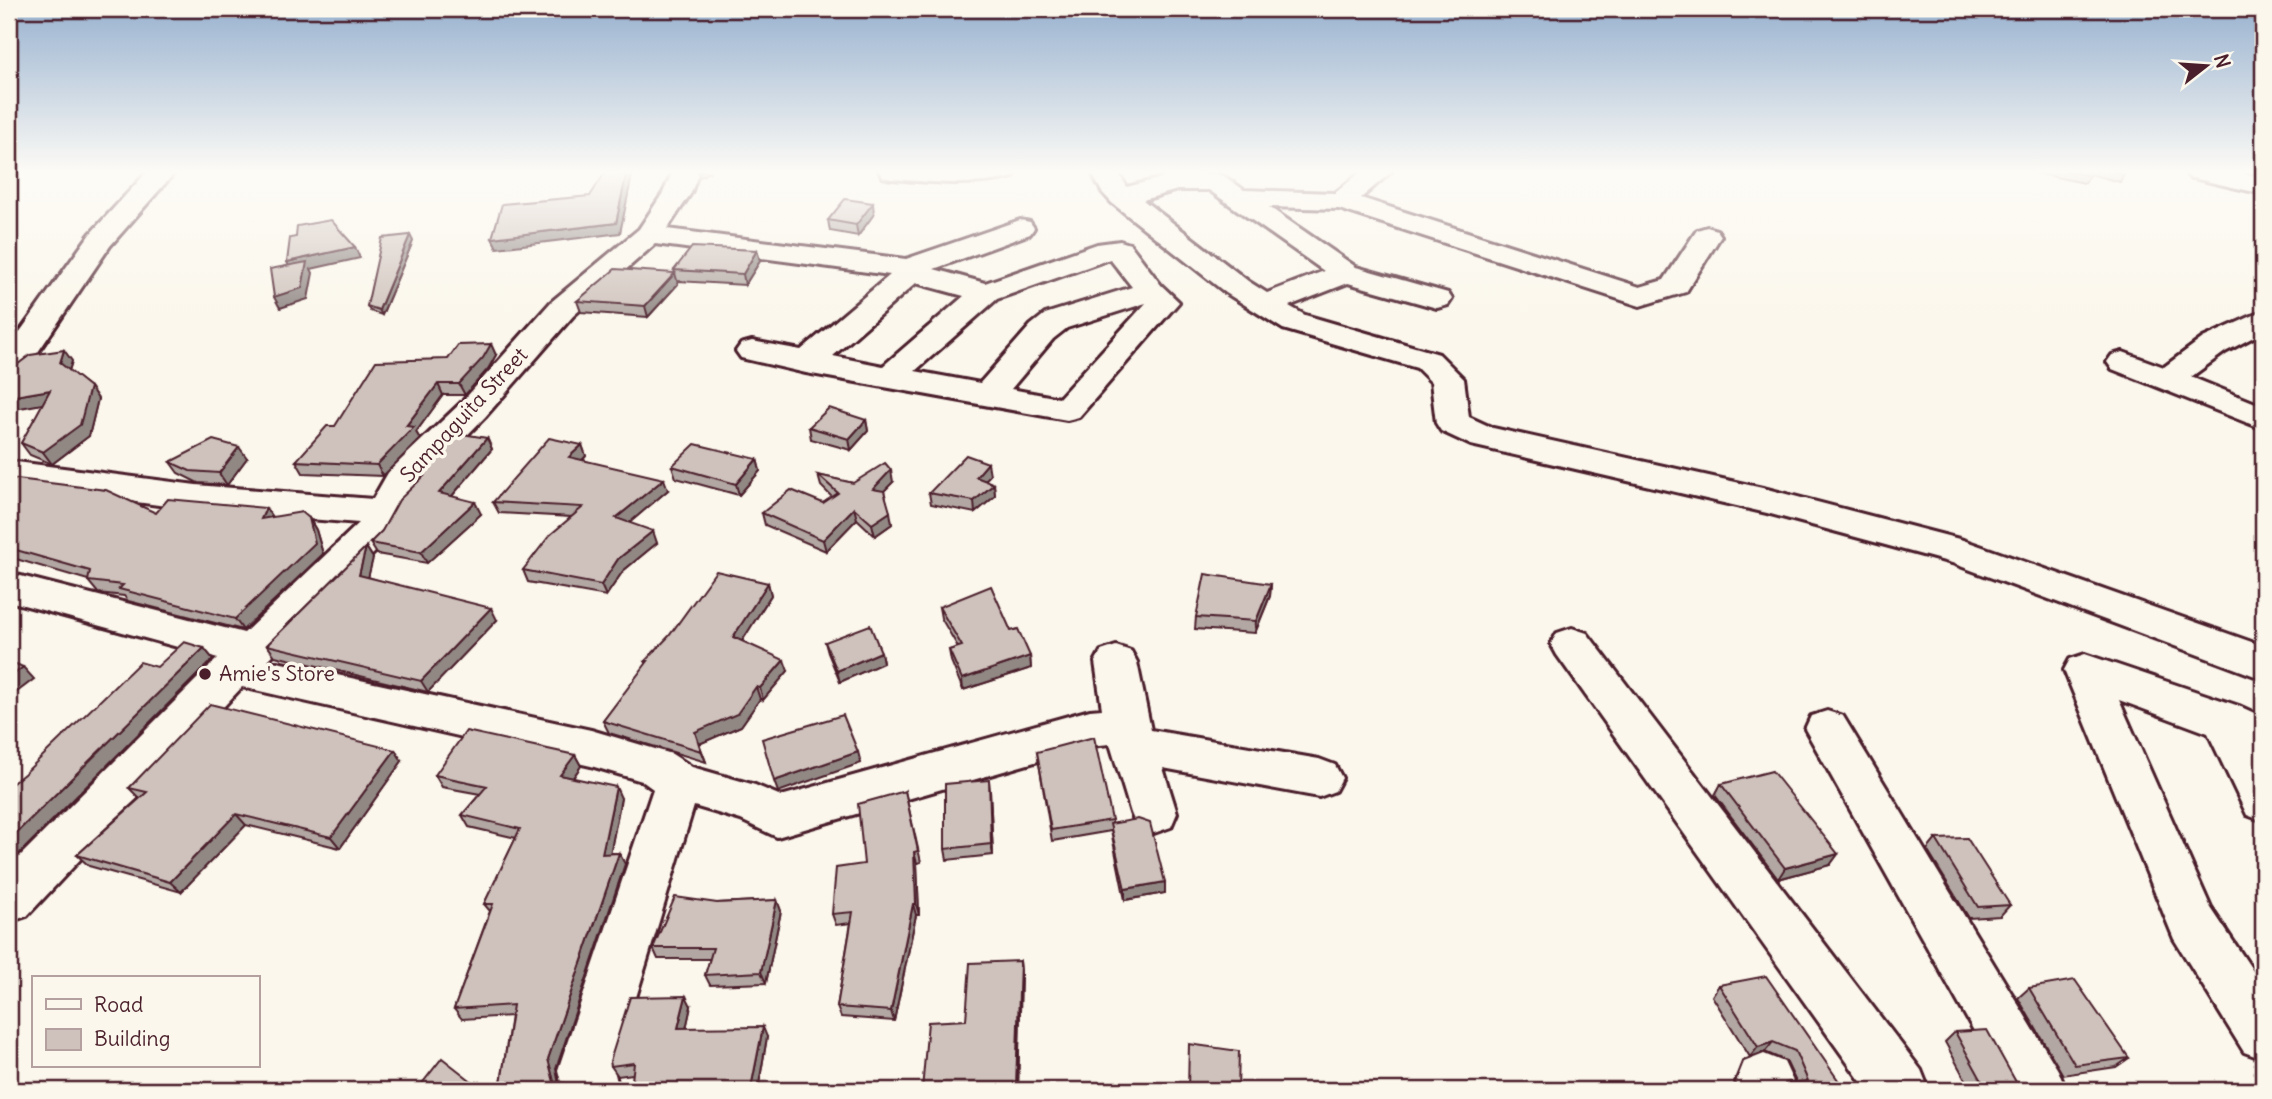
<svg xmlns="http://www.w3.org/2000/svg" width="2272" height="1099" font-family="Delius,sans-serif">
<rect width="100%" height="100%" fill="#fbf7ec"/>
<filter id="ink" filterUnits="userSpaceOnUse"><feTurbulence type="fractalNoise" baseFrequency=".0143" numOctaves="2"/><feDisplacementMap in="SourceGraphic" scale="14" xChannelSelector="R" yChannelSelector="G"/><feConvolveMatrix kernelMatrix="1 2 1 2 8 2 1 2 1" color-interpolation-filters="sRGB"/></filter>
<g filter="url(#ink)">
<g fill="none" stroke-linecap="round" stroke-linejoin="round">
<defs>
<g id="minor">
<polygon points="148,171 176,171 110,246 21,377 9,380 9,347 90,234"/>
<path d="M673,171H699L691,193L667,229L906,259L1020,220L1030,222L1034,228L1030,234L934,269L985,283L1097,244L1120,241L1130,244L1161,285L1179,302L1079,417L1067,420L806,373L741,358L736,351L741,344L752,341L801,350L890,275L655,244L573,316L485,417L417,486L386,541L268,660L591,730L672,754L692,767L755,785L781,796L1090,710L1102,709L1095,662L1101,651L1116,646L1131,651L1137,662L1151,730L1319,759L1335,765L1342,778L1335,791L1319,797L1163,768L1177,813L1171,827L1154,833L1137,827L1131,813L1110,744L1090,746L777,837L741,820L694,806L614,1070L619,1090H563L558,1070L653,789L642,781L591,766L242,687L27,916L9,922V867L218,658L9,601V573L244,633L359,523L196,510L9,485V461L196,485L373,499L389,471L461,403L551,302L639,229L663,193ZM1110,259L1132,287L1045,314L1031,325L980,383L915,371L997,299ZM916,283L964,296L883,366L833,356ZM1146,303L1059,398L1011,389L1053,339L1067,328Z"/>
<path d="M879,171H1017L1013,177C973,187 933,182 892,179L883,177Z"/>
<path d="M1091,171H1117L1127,187L1176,174H1215L1224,176L1244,190L1335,193L1362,171H1392L1361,198L1640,287L1664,280L1697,230L1707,227L1717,230L1721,236L1686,292L1640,306L1339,209L1269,207L1356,267L1448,293L1452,299L1448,305L1437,308L1348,283L1289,306L1305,315L1439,354L1464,379L1469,417L1493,428L1767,489L1963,540L2263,646V679L1952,563L1767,513L1471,445L1441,431L1436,423L1431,382L1417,368L1283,329L1226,293L1112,203L1102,192ZM1177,190H1209L1324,271L1267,293L1248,281L1143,200Z"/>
<polygon points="2185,171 2235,171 2263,178 2263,194 2189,177"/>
<polygon points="2263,311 2263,332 2225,352 2191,377 2263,406 2263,429 2112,369 2107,362 2112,355 2123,352 2164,367 2203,338"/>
<polygon points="1572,628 1587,633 1921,1070 1929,1090 1867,1090 1557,655 1551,644 1557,633"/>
<polygon points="2085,654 2239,706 2263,717 2263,821 2247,815 2208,733 2119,700 2211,908 2263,986 2263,1059 2244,1052 2174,939 2064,670 2070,659"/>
<polygon points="1827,711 1843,716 2058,1070 2066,1090 2007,1090 1805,729 1811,716"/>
<polygon points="1764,1054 1784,1062 1797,1090 1740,1090 1736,1082 1744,1062"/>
</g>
</defs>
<use href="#minor" stroke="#4a1f2b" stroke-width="6"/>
<use href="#minor" fill="#fbf7ec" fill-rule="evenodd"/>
</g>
<g fill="#b2a7a2" stroke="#4a1f2b" stroke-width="2">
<polygon points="2026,171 2125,171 2120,182 2090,174 2085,183"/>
<polygon points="874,214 858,236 830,231 828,220"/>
<polygon points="413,241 382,315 370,311 367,306"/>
<polygon points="757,250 760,261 745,285 678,281 678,284 648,317 581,312 577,301 675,273 674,270"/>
<polygon points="496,355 488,369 465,395 443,395 416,432 420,439 383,476 303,473 296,461 335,426 448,359"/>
<polygon points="72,361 69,371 90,387 98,399 89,436 52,464 30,455 21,443"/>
<polygon points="866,420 868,431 851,450 811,439 809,427"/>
<polygon points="487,438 492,449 452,496 481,514 427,563 377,554 370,543 382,531 419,480 416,474"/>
<polygon points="582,445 586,456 583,460 668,490 629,523 657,543 623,571 606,596 528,582 523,570 571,517 499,513 493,502"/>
<polygon points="247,458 227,485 198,483 178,473 170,462"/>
<polygon points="757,459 760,471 739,495 676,478 672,466"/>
<polygon points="818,475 853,483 893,482 884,491 892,524 875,536 857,519 826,551 765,525 762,513 823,503 832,497 821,486"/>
<polygon points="990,475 985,480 994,484 995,496 975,513 931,504 929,493"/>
<polygon points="9,478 156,513 309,518 316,530 323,554 243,630 128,601 124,596 98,593 88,581 88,580 9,557"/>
<polygon points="366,547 373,558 368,577 497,620 428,692 275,656 267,645"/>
<polygon points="768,583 771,595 742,641 788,671 763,700 760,699 741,726 699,744 706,762 609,733 603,721 647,664 645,661"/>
<polygon points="1271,584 1270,596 1255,633 1195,629 1196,617"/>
<polygon points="939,607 1030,656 1031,668 963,690 951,661 949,650 958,647 941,618"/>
<polygon points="825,642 881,652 883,663 840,682 828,653"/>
<polygon points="1037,752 1112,820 1112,824 1165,882 1165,893 1125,900 1111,831 1052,841"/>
<polygon points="575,755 581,766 573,778 621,798 610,853 619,853 625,864 556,1069 559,1083 565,1083 571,1090 500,1090 511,1016 462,1019 454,1009 490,911 484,904 516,838 469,827 462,815 480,794 442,787 435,775"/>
<polygon points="402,761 340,848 246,825 181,892 89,866 77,855 139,798 129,788"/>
<polygon points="1721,784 1838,854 1830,865 1778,879 1715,795"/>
<polygon points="905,791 921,862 917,863 919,915 916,915 894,1021 841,1017 837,1007 851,923 836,925 832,914 864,864"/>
<polygon points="990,791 993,855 947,860 945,849"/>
<polygon points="1936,839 2010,905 2000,916 1969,918 1927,850"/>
<polygon points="777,900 781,911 766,983 710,985 705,975 710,959 658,959 653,948 717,903"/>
<polygon points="1020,961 1021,972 1018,1090 922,1090 966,1020"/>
<polygon points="1719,985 1845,1090 1780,1090 1786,1083 1796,1082 1786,1061 1765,1052 1750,1057 1712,996"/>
<polygon points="2029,988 2129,1058 2116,1067 2063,1075 2018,998"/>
<polygon points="691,1006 686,1028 767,1037 758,1090 631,1090 633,1074 618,1076 611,1066"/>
<polygon points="1955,1032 2016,1082 2038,1090 1971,1090 1945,1042"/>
</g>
<g fill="#918884" stroke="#4a1f2b" stroke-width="2">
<polygon points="627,171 633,171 620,233 497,248 492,238 616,223"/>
<polygon points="698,171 711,171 700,177"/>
<polygon points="873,203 874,214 858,236 856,225"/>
<polygon points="410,235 413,241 382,315 379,310"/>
<polygon points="355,247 360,258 311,269 313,273 308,299 280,308 274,297 292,273 287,262"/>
<polygon points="757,250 760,261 745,285 743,274"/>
<polygon points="675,273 678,284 648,317 645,306"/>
<polygon points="491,344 496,355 488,369 465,395 459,384"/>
<polygon points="64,350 72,361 68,374 60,363"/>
<polygon points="438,384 443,395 416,432 420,439 383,476 377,465"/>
<polygon points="90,387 98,399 89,436 52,464 43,452"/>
<polygon points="50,390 59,401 9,410 9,397"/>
<polygon points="866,420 868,431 851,450 849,439"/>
<polygon points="487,438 492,449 445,504 439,493"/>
<polygon points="582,445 586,456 574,468 569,457"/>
<polygon points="239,447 247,458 227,485 219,473"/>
<polygon points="757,459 760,471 739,495 736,484"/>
<polygon points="988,463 990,475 978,488 976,477"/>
<polygon points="891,470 893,482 875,500 873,489"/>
<polygon points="664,479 668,490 621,530 616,518"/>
<polygon points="994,484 995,496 975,513 974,501"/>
<polygon points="475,502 481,514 427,563 421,552"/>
<polygon points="266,508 274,520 261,519"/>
<polygon points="854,508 857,519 826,551 823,540"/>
<polygon points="890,512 892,524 875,536 872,524"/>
<polygon points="309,518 316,530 323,554 243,630 235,619"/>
<polygon points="653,531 657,543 623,571 606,596 601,585 618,559"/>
<polygon points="366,547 373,558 366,586 359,575"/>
<polygon points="768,583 771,595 737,649 733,637"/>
<polygon points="1271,584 1270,596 1255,633 1256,621"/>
<polygon points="491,608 497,620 428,692 421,681"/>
<polygon points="9,643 15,650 9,656"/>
<polygon points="204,648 213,659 9,864 9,840"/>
<polygon points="881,652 883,663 840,682 837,671"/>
<polygon points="1030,656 1031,668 963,690 962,679"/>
<polygon points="784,660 788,671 763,700 760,688"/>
<polygon points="23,667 34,679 9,698 9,678"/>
<polygon points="756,687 760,699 741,726 699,744 706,762 695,732"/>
<polygon points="395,750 402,761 340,848 331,837"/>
<polygon points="858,752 861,763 778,792 774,781"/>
<polygon points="575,755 581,766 567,786 560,775"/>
<polygon points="989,780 990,791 993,855 991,844"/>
<polygon points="616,787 621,798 608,865 602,854"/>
<polygon points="236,814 246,825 181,892 170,882"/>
<polygon points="914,852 917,863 919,915 916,904"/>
<polygon points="619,853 625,864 556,1069 559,1084 565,1083 571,1090 536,1090 535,1089 554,1082 548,1059"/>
<polygon points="1838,854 1830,865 1778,879 1785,868"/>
<polygon points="1165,882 1165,893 1125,900 1125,889"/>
<polygon points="777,900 781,911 766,983 761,972"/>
<polygon points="913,904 916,915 894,1021 891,1011"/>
<polygon points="1020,961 1021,972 1018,1090 1017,1090"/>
<polygon points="686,996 691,1006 684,1038 678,1028"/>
<polygon points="763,1027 767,1037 758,1090 753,1090 751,1088"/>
<polygon points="1773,1042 1765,1052 1750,1057 1758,1047"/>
</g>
<g fill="#cfc2bc" stroke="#4a1f2b" stroke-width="2">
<polygon points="606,171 627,171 616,223 492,238 502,204 590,196"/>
<polygon points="2065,171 2090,171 2090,176"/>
<polygon points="2111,171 2125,171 2124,175"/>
<polygon points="845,199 873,203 856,225 828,220"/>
<polygon points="331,220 355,247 287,262 290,238 296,237 297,226"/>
<polygon points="410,235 379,310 367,306 382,238"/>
<polygon points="692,247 757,250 743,274 674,270"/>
<polygon points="307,262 302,288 274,297 270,269"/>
<polygon points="615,269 675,273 645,306 577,301"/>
<polygon points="491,344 483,358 459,384 438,384 406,426 414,427 377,465 296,461 327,426 335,426 376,361 448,359 458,345"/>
<polygon points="64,350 60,363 90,387 80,425 43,452 21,443 50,390 9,397 9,371 30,355"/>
<polygon points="829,408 866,420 849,439 809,427"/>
<polygon points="456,433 487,438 439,493 475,502 421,552 370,543 382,531 399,500 424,476 416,474"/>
<polygon points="549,438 582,445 569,457 664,479 616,518 653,531 618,559 601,585 523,570 550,535 583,507 493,502"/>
<polygon points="213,440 239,447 219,473 190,471 170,462"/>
<polygon points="695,444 757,459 736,484 672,466"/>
<polygon points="966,455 988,463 976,477 994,484 974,501 929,493"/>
<polygon points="885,463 891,470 873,489 884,491 890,512 872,524 854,508 823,540 762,513 791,490 823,503 838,493 818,475 853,483"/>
<polygon points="9,478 106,490 156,513 168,499 266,508 261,519 302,512 309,518 315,543 235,619 119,589 123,585 88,581 90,571 9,548"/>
<polygon points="366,547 359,575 491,608 421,681 267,645"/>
<polygon points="716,571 768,583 733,637 784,660 760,688 756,687 737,714 695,732 701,751 603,721 648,661 645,661 669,636"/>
<polygon points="1205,574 1271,584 1256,621 1196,617"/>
<polygon points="991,586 1011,631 1018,629 1030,656 962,679 949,650 962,646 939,607"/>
<polygon points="870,625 881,652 837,671 825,642"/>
<polygon points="184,642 204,648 9,840 9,786 24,774 140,662 157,667"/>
<polygon points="9,661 23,667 9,678"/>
<polygon points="210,704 395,750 331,837 236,814 170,882 77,855 147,792 129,788"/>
<polygon points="843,715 858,752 774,781 762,739"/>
<polygon points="466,731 575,755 560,775 616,787 602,854 619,853 548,1059 554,1082 565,1083 535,1089 536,1090 500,1090 513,1005 454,1009 493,904 484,904 520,829 462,815 487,786 435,775"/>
<polygon points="1094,737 1112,820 1051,830 1037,752"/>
<polygon points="1772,771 1838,854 1785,868 1721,784"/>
<polygon points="989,780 991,844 945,849 945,784"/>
<polygon points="905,791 918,851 914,852 916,904 913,904 891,1011 837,1007 853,912 832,914 836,868 864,864 858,804"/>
<polygon points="1138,819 1150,823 1165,882 1125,889 1110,824"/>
<polygon points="1967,838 2010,905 1978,907 1936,839"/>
<polygon points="675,897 717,903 777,900 761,972 705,975 713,948 653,948"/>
<polygon points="1020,961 1016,1087 973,1088 973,1090 922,1090 928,1022 966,1020 970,963"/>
<polygon points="1766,976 1845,1090 1791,1090 1786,1083 1808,1081 1795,1051 1773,1042 1758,1047 1719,985"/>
<polygon points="2075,980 2129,1058 2075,1065 2029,988"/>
<polygon points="686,996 678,1028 763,1027 751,1088 677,1090 631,1090 634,1063 611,1066 610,1061 630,997"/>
<polygon points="1987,1030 2016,1082 2034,1083 2038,1090 1987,1090 1955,1032"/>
<polygon points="1189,1044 1239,1051 1238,1090 1188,1090"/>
<polygon points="442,1058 483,1090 417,1090"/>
</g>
</g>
<linearGradient id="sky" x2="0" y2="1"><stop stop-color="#97b1cf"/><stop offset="0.53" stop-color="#fdfbf6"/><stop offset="1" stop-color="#fdfbf6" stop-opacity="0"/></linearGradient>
<rect width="2272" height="325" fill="url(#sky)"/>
<circle fill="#4a1f2b" stroke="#fbf7ec" stroke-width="2.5" cx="205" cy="674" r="7"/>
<g text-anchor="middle" stroke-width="7" stroke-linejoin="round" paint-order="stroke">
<g font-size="21" fill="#4a1f2b" stroke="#fbf7ec">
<text transform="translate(464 415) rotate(-47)" y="7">Sampaguita Street</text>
</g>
<g font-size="21" fill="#4a1f2b" stroke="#fbf7ec" text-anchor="start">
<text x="219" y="681">Amie's Store</text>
</g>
</g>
<rect width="2272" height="1099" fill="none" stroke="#fbf7ec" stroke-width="35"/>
<rect x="18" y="18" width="2237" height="1064" fill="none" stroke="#4a1f2b" stroke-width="2.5" filter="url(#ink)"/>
<rect x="32" y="976" width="228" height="91" fill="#fbf7ec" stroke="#b4a19f" stroke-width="2"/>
<rect x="46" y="999" width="35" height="10" fill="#fbf7ec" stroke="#b4a19f" stroke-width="2"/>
<text x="94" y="1012" font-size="21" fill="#4a1f2b">Road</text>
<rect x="46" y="1029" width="35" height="21" fill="#cfc2bc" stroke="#b4a19f" stroke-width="2"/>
<text x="94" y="1046" font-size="21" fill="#4a1f2b">Building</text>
<g transform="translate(2206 66) rotate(73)" stroke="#fbf7ec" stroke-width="5" paint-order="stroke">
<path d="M0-5L12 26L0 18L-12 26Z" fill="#4a1f2b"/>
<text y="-10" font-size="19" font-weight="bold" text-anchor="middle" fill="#4a1f2b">N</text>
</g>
</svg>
